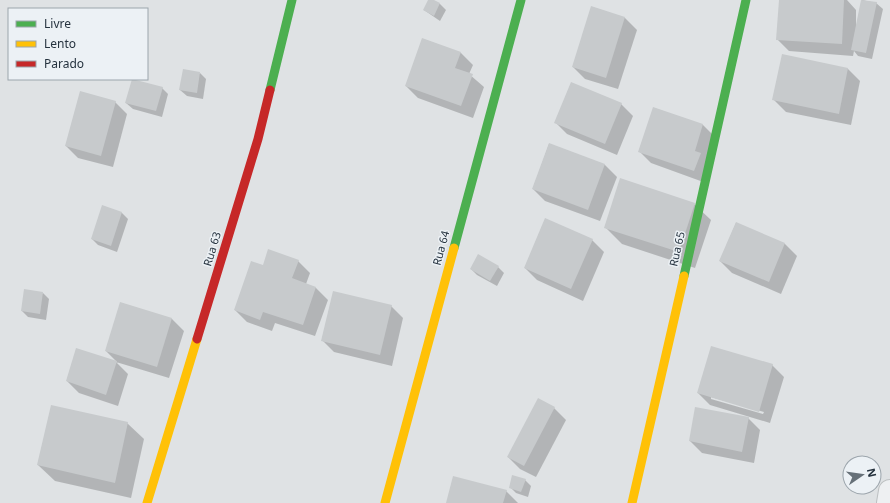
<svg xmlns="http://www.w3.org/2000/svg" width="890" height="503" font-family="'Noto Sans',sans-serif">
<rect width="100%" height="100%" fill="#dfe2e4"/>
<g fill="#0003" fill-rule="evenodd">
<polygon points="429,0 440,4 446,10 440,21 424,10"/>
<polygon points="780,0 847,0 856,10 856,28 862,0 876,3 883,9 872,59 858,56 854,51 853,56 789,51 777,39"/>
<polygon points="592,7 625,18 637,30 618,89 585,79 573,67"/>
<polygon points="423,39 461,53 473,65 469,74 484,87 473,118 418,98 406,86"/>
<polygon points="783,56 848,69 860,81 851,125 786,112 774,100"/>
<polygon points="200,73 206,79 203,99 187,96 180,90"/>
<polygon points="162,88 168,94 162,117 133,109 126,103"/>
<polygon points="115,102 127,114 113,167 78,158 66,146"/>
<polygon points="621,104 633,116 617,155 567,134 555,122"/>
<polygon points="654,108 703,125 715,137 706,183 651,163 639,151"/>
<polygon points="549,144 605,165 617,177 600,221 545,201 533,189"/>
<polygon points="694,204 711,220 695,268 622,244 605,227"/>
<polygon points="103,206 122,213 128,219 117,252 98,245 92,239"/>
<polygon points="736,223 785,244 797,256 781,294 732,273 720,261"/>
<polygon points="592,240 604,252 583,301 537,280 525,268"/>
<polygon points="298,261 310,273 306,284 316,288 328,300 315,336 275,323 272,331 247,322 235,310 263,267"/>
<polygon points="498,267 504,273 497,286 477,275 471,269"/>
<polygon points="43,293 49,299 46,320 28,317 22,311"/>
<polygon points="121,303 172,319 184,331 169,378 116,362 128,374 118,406 79,393 67,381 77,349 118,363 106,351"/>
<polygon points="391,306 403,318 392,366 334,352 322,340"/>
<path d="M772,365L784,377L770,423L710,405L698,393ZM711,397L764,412L763,414L711,399Z"/>
<polygon points="554,408 566,420 536,477 520,469 508,457"/>
<polygon points="748,418 760,430 754,463 702,453 690,441"/>
<polygon points="127,423 144,439 131,498 55,481 38,465"/>
<polygon points="525,480 531,486 528,497 516,493 510,487"/>
<polygon points="506,491 518,503 448,503"/>
</g>
<g fill="#c7cacc">
<polygon points="428,0 434,0 440,3 434,16 423,10"/>
<polygon points="779,0 844,0 842,44 776,40"/>
<polygon points="861,0 877,2 866,53 851,50"/>
<polygon points="591,6 625,17 606,78 572,67"/>
<polygon points="422,38 461,52 455,68 473,74 461,106 405,86"/>
<polygon points="782,54 848,68 839,114 772,100"/>
<polygon points="183,69 200,72 197,93 179,90"/>
<polygon points="132,79 163,87 156,111 125,103"/>
<polygon points="571,82 622,103 605,144 554,123"/>
<polygon points="80,91 116,101 101,156 65,146"/>
<polygon points="653,107 703,124 695,151 701,153 694,171 638,152"/>
<polygon points="549,143 605,164 588,210 532,189"/>
<polygon points="620,178 695,203 679,252 604,228"/>
<polygon points="102,205 122,212 111,246 91,239"/>
<polygon points="545,218 593,239 571,289 524,268"/>
<polygon points="736,222 785,243 769,282 719,261"/>
<polygon points="268,249 299,260 292,278 316,287 303,325 263,312 260,320 234,310 251,261 263,265"/>
<polygon points="478,254 499,266 490,281 470,269"/>
<polygon points="24,289 43,292 40,314 21,311"/>
<polygon points="333,291 392,305 380,355 321,341"/>
<polygon points="120,302 172,318 157,367 105,351"/>
<polygon points="711,346 773,364 759,412 697,393"/>
<polygon points="76,348 117,361 106,395 66,381"/>
<polygon points="538,398 555,407 524,466 507,457"/>
<polygon points="51,405 128,422 115,483 37,465"/>
<polygon points="695,407 749,417 742,452 689,441"/>
<polygon points="512,475 526,479 521,492 509,488"/>
<polygon points="453,476 507,490 503,503 446,503"/>
</g>
<g fill="none" stroke-linecap="round" stroke-linejoin="round">
<defs>
<polyline id="street" points="888,503 890,491"/>
</defs>
<use href="#street" stroke="#bdc0c2" stroke-width="24"/>
<use href="#street" stroke="#eef0f2" stroke-width="22"/>
<g stroke="#4caf50" stroke-width="9">
<polyline points="270,90 292,0"/>
<polyline points="454,248 521,0"/>
<polyline points="684,276 746,0"/>
</g>
<g stroke="#ffc107" stroke-width="9">
<polyline points="147,503 197,339"/>
<polyline points="385,503 454,248"/>
<polyline points="632,503 684,276"/>
</g>
<polyline stroke="#c62828" stroke-width="9" points="197,339 258,139 270,90"/>
</g>
<g text-anchor="middle" stroke-width="3" stroke-linejoin="round" paint-order="stroke">
<g font-size="11" fill="#25323e" stroke="#ecf1f5">
<text transform="translate(441 248) rotate(-75)" y="4">Rua 64</text>
<text transform="translate(212 249) rotate(-73)" y="4">Rua 63</text>
<text transform="translate(677 249) rotate(-77)" y="4">Rua 65</text>
</g>
</g>
<rect x="8" y="8" width="140" height="72" fill="#ecf1f5" stroke="#9ca5ac"/>
<rect x="16" y="21" width="20" height="6" fill="#4caf50" stroke="#9ca5ac"/>
<text x="44" y="28" font-size="12" fill="#25323e">Livre</text>
<rect x="16" y="41" width="20" height="6" fill="#ffc107" stroke="#9ca5ac"/>
<text x="44" y="48" font-size="12" fill="#25323e">Lento</text>
<rect x="16" y="61" width="20" height="6" fill="#c62828" stroke="#9ca5ac"/>
<text x="44" y="68" font-size="12" fill="#25323e">Parado</text>
<g transform="translate(862 475) rotate(77)"><circle r="19" fill="#ecf1f5" stroke="#9ca5ac"/>
<path d="M0-3L7 15L0 10L-7 15Z" fill="#667078"/>
<text y="-6" font-size="11" font-weight="bold" text-anchor="middle" fill="#25323e">N</text>
</g>
</svg>
